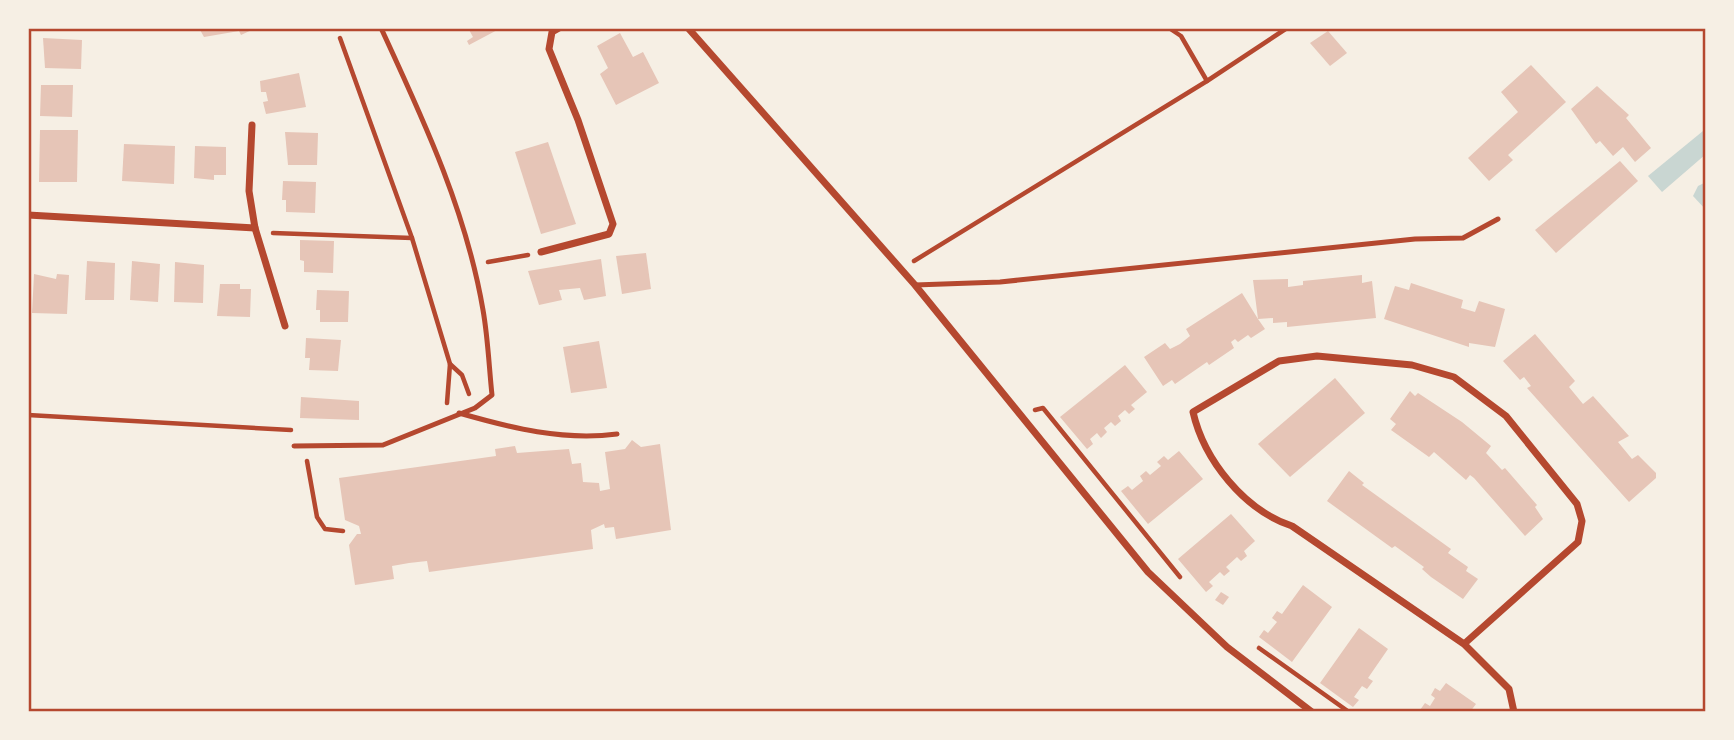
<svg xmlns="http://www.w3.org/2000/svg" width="1734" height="740" font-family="'PT Serif',serif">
<rect width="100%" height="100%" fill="#f6efe4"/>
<g fill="#c9d6d2">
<polygon points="1703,131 1706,134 1706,154 1662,192 1648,176"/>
<polygon points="1706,182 1706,210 1693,196 1698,186"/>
</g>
<g fill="#e6c5b7">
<polygon points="199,28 256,28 241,35 239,31 204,37"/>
<polygon points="468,28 501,28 469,45 467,41 473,37"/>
<polygon points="1328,31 1347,53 1330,66 1310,43"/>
<polygon points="620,33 633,57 643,52 659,83 616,105 600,74 608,68 597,46"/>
<polygon points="43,38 82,40 81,69 45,68"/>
<polygon points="1531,65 1566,102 1508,155 1513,160 1489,181 1468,158 1518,112 1501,92"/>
<polygon points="299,73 306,107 266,114 263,102 268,101 266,92 261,92 260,81"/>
<polygon points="41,85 73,85 72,117 40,116"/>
<polygon points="1597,86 1629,115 1626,118 1651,148 1635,162 1623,147 1613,156 1600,141 1596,144 1571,109"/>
<polygon points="40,130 78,130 77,182 39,182"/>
<polygon points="285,132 318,133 317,165 288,165"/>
<polygon points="548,142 576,224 541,234 515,152"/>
<polygon points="124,144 175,146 174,184 122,181"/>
<polygon points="195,146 226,147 226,175 214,175 214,180 194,178"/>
<polygon points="1620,161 1638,181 1556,253 1535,230"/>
<polygon points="283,181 316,182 315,213 286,212 286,200 282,200"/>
<polygon points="300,240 334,241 333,273 304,272 304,261 300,260"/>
<polygon points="646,253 651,289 622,294 616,256"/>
<polygon points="601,259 606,296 584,300 580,288 559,290 562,300 539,305 528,271"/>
<polygon points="87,261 115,263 114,300 85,300"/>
<polygon points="132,261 160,264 158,302 130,300"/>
<polygon points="175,262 204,265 203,303 174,302"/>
<polygon points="34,274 56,279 57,274 69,275 67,314 32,313"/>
<polygon points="1362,275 1362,283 1372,281 1376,318 1287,327 1287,322 1273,323 1273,318 1258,319 1265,329 1251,338 1248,335 1238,342 1235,339 1231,342 1234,348 1209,365 1207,362 1175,384 1172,380 1163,386 1144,357 1165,343 1170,349 1180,344 1190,336 1186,329 1242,293 1258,319 1253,280 1288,279 1288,287 1303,285 1303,281"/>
<polygon points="1411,283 1463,300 1461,308 1475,312 1479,301 1505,309 1495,347 1469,343 1469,347 1384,319 1395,286 1409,290"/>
<polygon points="220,284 240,284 240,289 251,289 250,317 217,316"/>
<polygon points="317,290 349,291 348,322 320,322 320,310 316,310"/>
<polygon points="1535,334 1575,381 1569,387 1583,404 1593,396 1629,436 1618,442 1632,459 1638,455 1656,473 1656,478 1629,502 1527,388 1531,386 1524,377 1520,380 1503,361"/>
<polygon points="306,338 341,340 338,371 309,370 310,358 305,358"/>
<polygon points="599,341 607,388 571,393 563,347"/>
<polygon points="1125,365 1147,392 1131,405 1135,409 1129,414 1125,410 1118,416 1121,421 1115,426 1111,422 1104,428 1107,432 1101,438 1097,433 1090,439 1093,444 1087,449 1060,417"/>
<polygon points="1335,378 1365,413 1290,477 1258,444"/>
<polygon points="1410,391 1415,396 1418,393 1462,422 1491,446 1486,453 1502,470 1505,468 1537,505 1535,507 1543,519 1525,536 1474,478 1470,475 1466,480 1434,452 1429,457 1391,430 1396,424 1390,419"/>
<polygon points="301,397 359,401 359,420 300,418"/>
<polygon points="632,440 641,447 660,444 671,530 616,539 614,527 605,528 604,524 591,530 593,549 429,572 427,561 409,563 392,566 394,579 355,585 349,545 357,534 361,534 359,526 345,520 339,478 496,456 495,449 515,446 517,453 569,449 572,464 581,463 583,482 599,483 600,491 610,489 605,452 625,449"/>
<polygon points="1179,451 1203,479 1148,524 1121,491 1128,486 1132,490 1143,481 1140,476 1146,471 1150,475 1161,466 1157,462 1164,456 1168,460"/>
<polygon points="1349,471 1364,483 1362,485 1451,549 1448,553 1468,567 1466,571 1478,579 1463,599 1431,577 1422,569 1424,567 1395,546 1392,548 1327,501"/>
<polygon points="1231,514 1255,541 1244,551 1247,556 1241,561 1237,557 1226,567 1230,571 1224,576 1220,572 1209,582 1213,586 1206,592 1178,559"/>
<polygon points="1303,585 1332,607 1292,662 1259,637 1264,630 1268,633 1277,622 1272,618 1277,611 1282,614"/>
<polygon points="1221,592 1229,597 1223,605 1215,600"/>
<polygon points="1359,628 1388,649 1368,678 1373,681 1367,689 1362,686 1354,697 1359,700 1353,707 1320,683"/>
<polygon points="1446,683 1476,704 1470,712 1420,710 1425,703 1430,706 1435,698 1431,695 1435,688 1440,691"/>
</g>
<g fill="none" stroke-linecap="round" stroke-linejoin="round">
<g stroke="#b5482f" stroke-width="4.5">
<polyline points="1169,28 1181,36 1207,81"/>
<polyline points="340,38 412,238 450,364 447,403"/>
<polyline points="273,233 412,238"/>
<polyline points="914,261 1207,81 1287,28"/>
<polyline points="488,262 528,255"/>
<polyline points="450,364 462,375 469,394"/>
<polyline points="1035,410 1043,408 1180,577"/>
<polyline points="28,415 291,430"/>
<polyline points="307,461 317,517 325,529 343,531"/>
<polyline points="1259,648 1349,712"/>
</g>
<g stroke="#b5482f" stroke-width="5">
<polyline points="915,285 1000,282 1415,239 1463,238 1498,219"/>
<path d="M459,413C511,428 563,441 617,434"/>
<path d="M294,446L383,445L475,408L492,395C489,367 488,338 483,310C466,210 423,119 381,28"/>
</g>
<g stroke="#b5482f" stroke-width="7">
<polyline points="688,28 915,285 1148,572 1227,647 1312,712"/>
<polyline points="252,125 249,191 255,228 285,326"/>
<polyline points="28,215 255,228"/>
<polyline points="541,252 609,234 613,224 578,120 549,49 552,32 559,28"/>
<path d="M1464,644L1578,542L1582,521L1577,504L1506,416L1454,377L1412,365L1317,356L1279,361L1193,412C1204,460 1244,510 1292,526L1464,644L1509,689L1514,712"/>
</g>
</g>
<rect width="1734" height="740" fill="none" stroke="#f6efe4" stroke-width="60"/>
<rect x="30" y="30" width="1674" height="680" fill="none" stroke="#b5482f" stroke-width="2.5"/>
</svg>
